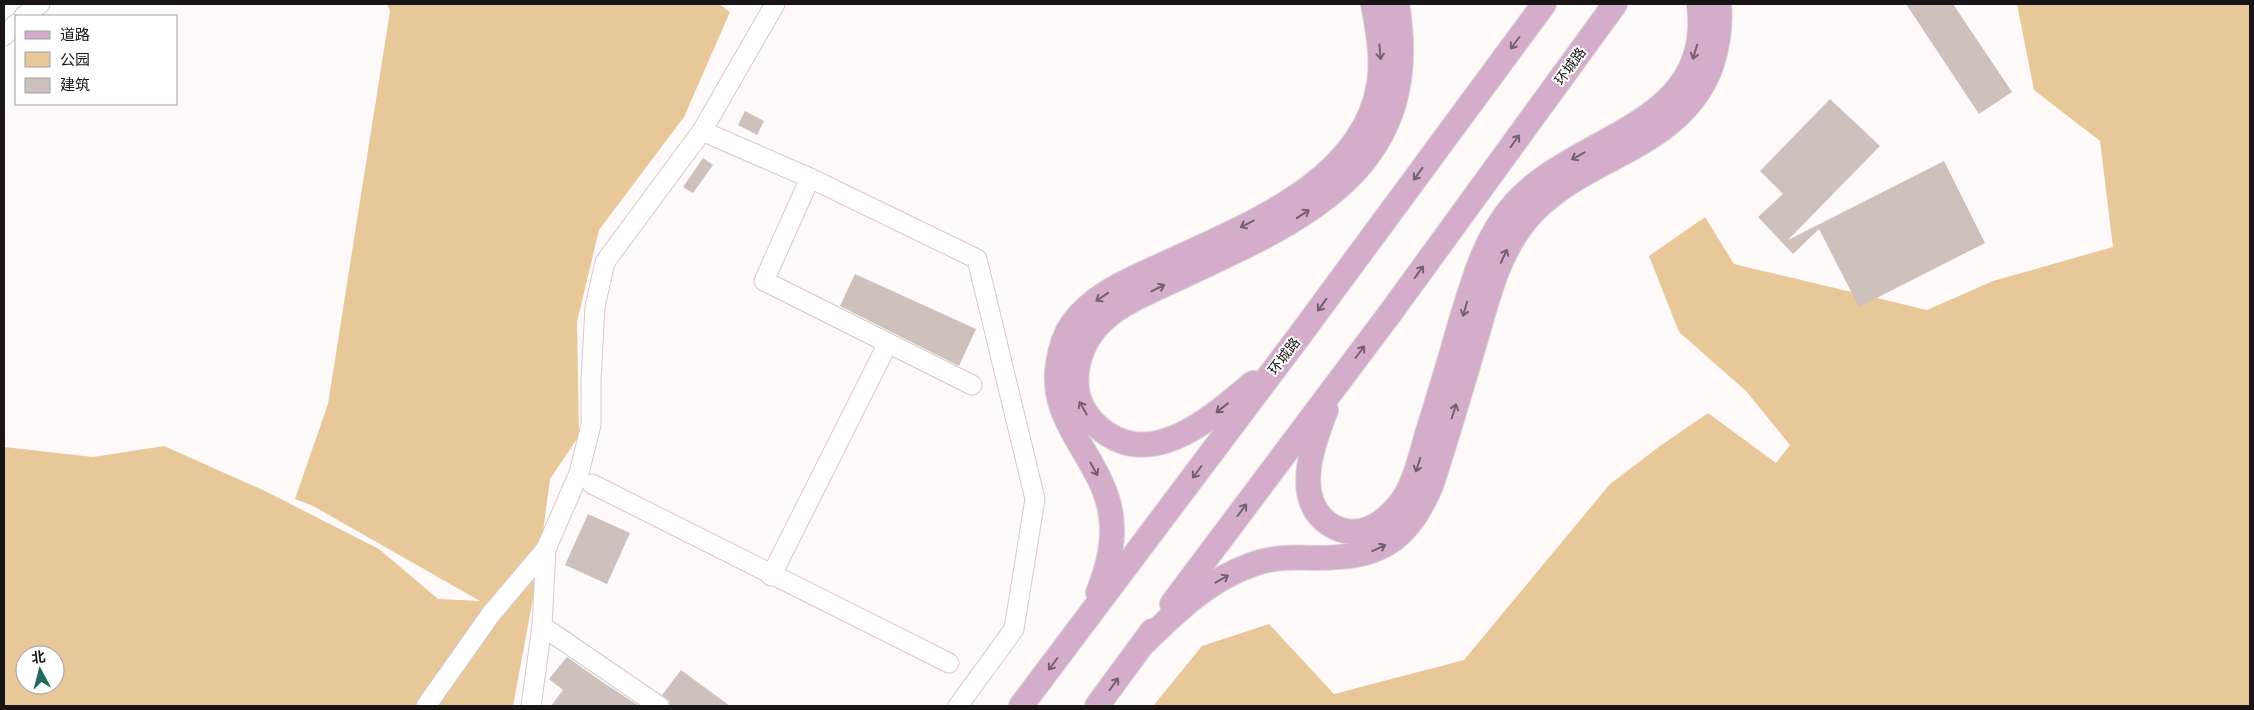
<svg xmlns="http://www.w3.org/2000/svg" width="2254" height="710" font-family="'IBM Plex Serif','Noto Sans SC',serif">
<rect width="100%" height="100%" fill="#fff9f9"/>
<g fill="#e8c898" fill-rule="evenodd">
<path d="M387,4H719L730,12L684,117L599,230L577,322L579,436L550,479L537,577L513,706H4V447L93,457L164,446L263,490L379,549L438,599L480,601L313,506L295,499L328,404L390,11ZM25,655H55V685H25Z"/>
<polygon points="2017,4 2250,4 2250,706 1153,706 1202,646 1269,624 1334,694 1464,660 1610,484 1660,446 1708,413 1776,463 1790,445 1746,391 1679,332 1649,256 1705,217 1734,264 1927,310 1993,281 2113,247 2100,141 2034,90"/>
</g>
<g fill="#cec0bb">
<polygon points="1906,4 1953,4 2012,92 1979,114"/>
<polygon points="1830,99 1880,146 1788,240 1944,161 1985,243 1859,307 1819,229 1793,254 1758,217 1783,194 1760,171"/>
<polygon points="745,111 764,121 757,135 738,125"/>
<polygon points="703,158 713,165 693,193 683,187"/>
<polygon points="855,274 976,329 959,366 840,306"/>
<polygon points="588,514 630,533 607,584 565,565"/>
<polygon points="567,657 601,681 639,706 551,706 563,690 549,679"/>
<polygon points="681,670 730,706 670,706 669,701 662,695"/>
</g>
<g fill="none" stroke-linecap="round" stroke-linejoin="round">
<defs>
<g id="minor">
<polyline points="24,16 40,4"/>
<polyline points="4,36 16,24"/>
<polyline points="702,131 810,178 977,259 1035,499 1014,629 958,706"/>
<polyline points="810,178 764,281 972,385"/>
<polyline points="592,484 949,663"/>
<polyline points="771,576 888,343"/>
<polyline points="542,626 659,706"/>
<polyline points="426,706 491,614 546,549 579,473 591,425 591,379 595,307 605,262 702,131 775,4"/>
<polyline points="531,706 542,626 546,549"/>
</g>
<g id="major">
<path d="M1253,383C1211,418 1150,474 1097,426C1081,411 1074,393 1077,371C1084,318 1128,302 1170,282C1298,222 1426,173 1397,4"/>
<path d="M1326,410C1313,443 1292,499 1329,524C1338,530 1349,533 1360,531C1379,528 1397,510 1407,493C1417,475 1422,451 1428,431C1439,396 1450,360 1460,324C1473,283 1483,242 1511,208C1572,133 1715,130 1699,4"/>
<path d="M1098,593C1108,567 1116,539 1110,510C1100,457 1048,421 1058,364C1060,350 1064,336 1072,324C1092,295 1131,279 1162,265C1242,227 1363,184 1379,84C1383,58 1378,30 1373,4"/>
<polyline points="1172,604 1391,312 1615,4"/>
<path d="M1144,643C1176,612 1208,580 1251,565C1271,557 1293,557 1315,558C1377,558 1405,545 1431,486C1446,440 1460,393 1474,345C1487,302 1496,257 1526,220C1578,156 1679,152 1711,67C1718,46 1721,25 1719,4"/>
<polyline points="1021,706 1300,335 1544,4"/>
<polyline points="1097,706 1152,631"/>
</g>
</defs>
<use href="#minor" stroke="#d7c8c9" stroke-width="21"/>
<use href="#major" stroke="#d6d5d5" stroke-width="26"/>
<use href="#minor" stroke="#fff" stroke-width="19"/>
<use href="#major" stroke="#d3adca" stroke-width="24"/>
</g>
<defs><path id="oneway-shaft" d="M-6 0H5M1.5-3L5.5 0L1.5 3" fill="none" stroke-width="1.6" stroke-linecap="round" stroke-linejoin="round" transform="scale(1.25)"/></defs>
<g stroke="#766070">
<use href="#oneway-shaft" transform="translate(1515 43) rotate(127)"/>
<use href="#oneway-shaft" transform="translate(1380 52) rotate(86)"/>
<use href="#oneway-shaft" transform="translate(1695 52) rotate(107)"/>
<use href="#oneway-shaft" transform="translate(1515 141) rotate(-54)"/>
<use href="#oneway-shaft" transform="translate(1578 156) rotate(151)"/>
<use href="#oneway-shaft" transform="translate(1418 174) rotate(126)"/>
<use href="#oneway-shaft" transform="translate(1303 214) rotate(-33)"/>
<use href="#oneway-shaft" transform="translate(1247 224) rotate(153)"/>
<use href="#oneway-shaft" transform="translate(1504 256) rotate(-65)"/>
<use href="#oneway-shaft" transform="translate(1419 272) rotate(-54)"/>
<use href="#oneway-shaft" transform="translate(1158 288) rotate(-26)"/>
<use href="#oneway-shaft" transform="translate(1102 297) rotate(146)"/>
<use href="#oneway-shaft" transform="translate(1322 305) rotate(126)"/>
<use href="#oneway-shaft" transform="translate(1465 309) rotate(106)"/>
<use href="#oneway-shaft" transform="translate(1360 352) rotate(-53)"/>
<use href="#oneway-shaft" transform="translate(1083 408) rotate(-120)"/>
<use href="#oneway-shaft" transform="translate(1222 408) rotate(142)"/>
<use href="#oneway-shaft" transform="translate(1454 411) rotate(-73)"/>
<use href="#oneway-shaft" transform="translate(1418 465) rotate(108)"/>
<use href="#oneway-shaft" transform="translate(1094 469) rotate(61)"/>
<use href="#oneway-shaft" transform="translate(1197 472) rotate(127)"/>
<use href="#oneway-shaft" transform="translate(1242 510) rotate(-53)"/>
<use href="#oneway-shaft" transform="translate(1379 548) rotate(-25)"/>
<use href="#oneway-shaft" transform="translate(1222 579) rotate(-29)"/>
<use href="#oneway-shaft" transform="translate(1053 664) rotate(127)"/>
<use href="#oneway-shaft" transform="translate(1114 684) rotate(-54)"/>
</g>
<g text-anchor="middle" stroke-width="4" stroke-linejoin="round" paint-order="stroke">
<g font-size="14" fill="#191415" stroke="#fff">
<text transform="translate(1570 66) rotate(-54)" y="5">环城路</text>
<text transform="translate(1284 356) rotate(-53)" y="5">环城路</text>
</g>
</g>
<rect width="2254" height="710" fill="none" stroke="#191415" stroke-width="10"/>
<rect x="15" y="15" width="162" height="90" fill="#ffffff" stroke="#a3a1a1"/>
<rect x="25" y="31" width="25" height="8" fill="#d3adca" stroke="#a3a1a1"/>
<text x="60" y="40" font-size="15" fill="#191415">道路</text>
<rect x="25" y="52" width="25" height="15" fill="#e8c898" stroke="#a3a1a1"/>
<text x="60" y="65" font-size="15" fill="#191415">公园</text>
<rect x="25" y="78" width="25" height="15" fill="#cec0bb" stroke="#a3a1a1"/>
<text x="60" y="90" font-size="15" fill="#191415">建筑</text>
<g transform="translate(40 670) rotate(353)"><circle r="24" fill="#ffffff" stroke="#a3a1a1"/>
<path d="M0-4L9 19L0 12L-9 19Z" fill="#22695d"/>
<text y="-8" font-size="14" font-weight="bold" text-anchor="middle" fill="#191415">北</text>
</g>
</svg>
